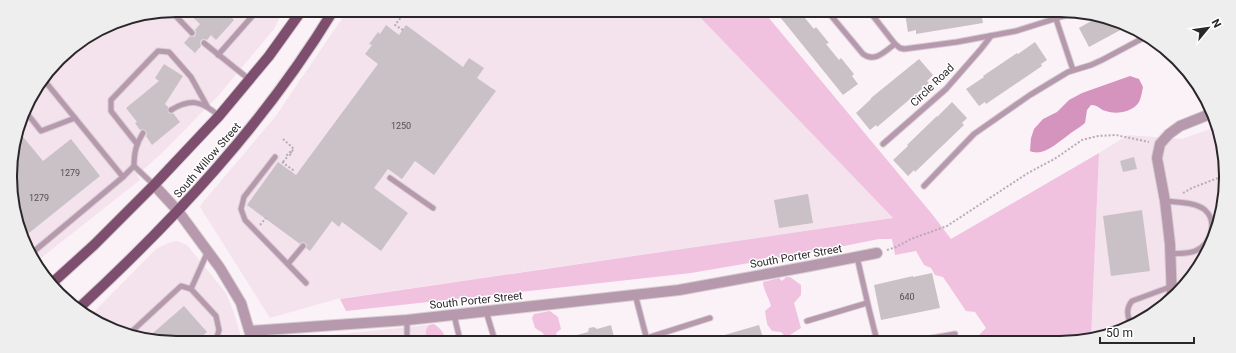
<svg xmlns="http://www.w3.org/2000/svg" width="1236" height="353" font-family="Roboto,sans-serif">
<rect width="100%" height="100%" fill="#fbf2f7"/>
<g fill="#f4e3ed">
<polygon points="177,10 279,10 279,19 274,29 218,96 161,154 137,175 140,180 36,262 16,220 10,165 27,103 67,51 113,23"/>
<polygon points="347,11 695,12 893,218 337,299 270,318 200,207 203,202 275,117"/>
<polygon points="1216,127 1223,144 1223,209 1204,260 1169,302 1133,326 1091,339 1099,153 1128,135 1182,139"/>
<polygon points="177,241 187,245 226,293 234,313 242,340 144,340 93,321 89,317 156,249 168,243"/>
<polygon points="429,325 427,329 425,336 427,340 282,340"/>
</g>
<g fill="#f1c1e0">
<polygon points="695,12 764,12 932,214 951,239 1099,153 1091,339 1081,342 973,341 986,328 975,312 966,311 943,277 935,275 931,268 924,265 916,251 895,255 892,239 879,239 814,252 691,273 346,311 340,299 893,218"/>
<path d="M786,277H790L801,285V295L794,303L801,328L790,335H784L781,332L772,331L767,324L765,311L771,306C769,298 763,289 763,282L779,278L782,281Z"/>
<polygon points="550,311 558,317 561,329 556,333 558,338 566,340 567,341 546,341 543,333 535,328 532,318 534,314"/>
<path d="M434,324C441,329 444,332 445,340H427C425,334 425,330 429,325Z"/>
</g>
<path fill="#d494be" d="M1130,76L1139,79L1143,87C1142,92 1141,98 1139,102C1133,112 1116,115 1106,111C1100,110 1099,105 1091,105L1087,110L1085,123C1079,128 1073,131 1067,136C1057,143 1043,157 1030,151L1031,138L1034,129L1043,119L1057,112L1069,100L1082,93Z"/>
<g fill="#cac1c6">
<polygon points="185,10 224,10 234,20 216,40 211,35 207,40 204,39 201,40 200,43 201,46 195,53 184,43 190,36 193,37 195,36 196,32 195,30 200,24"/>
<polygon points="776,12 800,12 814,29 816,27 829,43 826,44 839,60 841,58 854,74 852,76 858,84 843,95"/>
<polygon points="905,13 981,13 983,23 916,34 916,30 908,32"/>
<polygon points="1100,16 1126,27 1089,47 1079,28"/>
<polygon points="386,25 399,35 406,25 463,67 469,58 484,68 477,78 496,91 434,175 415,161 402,179 388,169 374,188 408,213 381,251 342,222 339,227 332,221 310,251 306,248 307,245 305,243 302,242 300,244 247,205 278,162 296,175 378,64 365,54 372,45 369,44 378,32 380,34"/>
<polygon points="1035,42 1047,60 1041,64 1042,66 986,104 985,102 979,106 966,89 984,77 983,76 1017,53 1018,54"/>
<polygon points="919,59 933,75 927,81 929,83 877,127 876,125 870,130 856,113 871,99 871,98"/>
<polygon points="164,64 183,76 165,104 168,107 168,112 170,114 173,113 180,122 152,145 146,136 147,133 146,131 143,129 140,130 135,123 137,122 126,108 159,81 155,78"/>
<polygon points="952,102 967,118 962,123 964,125 915,172 914,170 908,176 893,160 908,146 907,145 937,116 937,117"/>
<polygon points="19,132 43,161 71,139 100,176 24,237 16,220 10,165"/>
<polygon points="1134,157 1137,169 1123,172 1120,161"/>
<polygon points="808,194 813,223 779,228 774,200"/>
<polygon points="1142,210 1150,271 1111,276 1103,216"/>
<polygon points="932,273 940,308 881,320 874,285 913,276 913,277"/>
<polygon points="184,306 207,332 198,340 145,340"/>
<polygon points="611,325 615,341 566,341 566,338 588,332 589,328 594,327 597,329"/>
<polygon points="759,325 764,341 715,341 714,338"/>
</g>
<g fill="none" stroke-linecap="round" stroke-linejoin="round">
<defs>
<g id="lane">
<polyline points="171,11 192,33"/>
<path d="M828,12L863,54C875,63 885,51 895,44"/>
<polyline points="870,12 895,44 900,48 904,49 957,42 1016,31 1073,13"/>
<polyline points="1056,19 1073,70"/>
<polyline points="204,43 250,80"/>
<polyline points="218,55 255,13 255,10"/>
<polyline points="44,80 123,177 134,166 154,185"/>
<path d="M171,110C191,98 202,101 219,116"/>
<polyline points="25,111 41,131 75,118"/>
<polyline points="137,144 111,111 111,100 158,51 169,52 191,77 207,106"/>
<polyline points="883,144 946,89 981,49 991,36"/>
<polyline points="275,157 244,197 241,209 245,220 306,283"/>
<path d="M134,166C134,153 136,144 143,133"/>
<polyline points="390,178 433,208"/>
<polyline points="924,186 974,134 1030,95 1068,72 1091,65 1102,60 1147,36"/>
<path d="M1165,201C1176,202 1196,202 1205,210C1218,222 1211,245 1195,251C1188,254 1178,253 1170,254"/>
<polyline points="32,253 123,177"/>
<polyline points="857,257 869,309 877,341"/>
<polyline points="288,264 303,246"/>
<polyline points="191,289 208,251"/>
<polyline points="635,294 647,340"/>
<polyline points="486,311 495,341"/>
<polyline points="454,315 460,340"/>
<polyline points="407,320 407,340"/>
<polyline points="807,321 867,303"/>
<path d="M1131,327C1128,317 1125,309 1132,301L1170,287"/>
<polyline points="129,334 181,286 191,289 216,316 219,330 216,340"/>
<polyline points="647,338 710,318"/>
<polyline points="915,341 955,334"/>
</g>
<g id="street">
<polyline points="154,185 178,211 220,268 241,303 252,340"/>
<polyline points="1172,299 1170,244 1165,201 1157,158 1160,144 1169,134 1180,126 1210,114"/>
<polyline points="250,331 407,320 679,290 805,267 877,253"/>
</g>
<g id="primary">
<polyline points="51,284 94,245 154,185 219,116 269,56 302,10"/>
<path d="M79,308C176,218 264,124 333,11"/>
</g>
</defs>
<use href="#lane" stroke="#d5cdd2" stroke-width="7"/>
<use href="#street" stroke="#d5cdd2" stroke-width="12"/>
<use href="#primary" stroke="#d5cdd2" stroke-width="12"/>
<g stroke="#b4adb1" stroke-width="2" stroke-dasharray="2 2" stroke-linecap="butt">
<polyline points="403,30 395,25 406,11"/>
<polyline points="283,139 294,149 291,152"/>
<polygon points="290,152 292,153 289,156 287,155"/>
<polyline points="282,162 293,170 291,172"/>
<polyline points="283,162 288,156"/>
<polyline points="1183,193 1192,188 1223,176"/>
<polyline points="260,225 266,218"/>
<polyline points="887,250 896,247 911,239 947,226 1028,173 1056,158 1082,140 1098,136 1116,135 1149,142"/>
</g>
<use href="#lane" stroke="#b699ac" stroke-width="5"/>
<use href="#street" stroke="#b699ac" stroke-width="10"/>
<use href="#primary" stroke="#7e4e6f" stroke-width="10"/>
</g>
<g text-anchor="middle" stroke-width="3" stroke-linejoin="round" paint-order="stroke">
<g font-size="9" fill="#524e50">
<text x="401" y="129">1250</text>
<text x="70" y="176">1279</text>
<text x="39" y="201">1279</text>
<text x="907" y="300">640</text>
</g>
<g font-size="11" fill="#2a2729" stroke="#fff">
<text transform="translate(932 85) rotate(-44)" y="4">Circle Road</text>
<text transform="translate(207 160) rotate(-49)" y="4">South Willow Street</text>
<text transform="translate(796 256) rotate(-10)" y="4">South Porter Street</text>
<text transform="translate(476 300) rotate(-6)" y="4">South Porter Street</text>
</g>
</g>
<path d="M0 0H1236V353H0ZM176 17H1060A159 159 0 0 1 1219 176V177A159 159 0 0 1 1060 336H176A159 159 0 0 1 17 177V176A159 159 0 0 1 176 17Z" fill="#eee" fill-rule="evenodd"/>
<path fill="none" stroke="#2a2729" stroke-width="2" d="M176 17H1060A159 159 0 0 1 1219 176V177A159 159 0 0 1 1060 336H176A159 159 0 0 1 17 177V176A159 159 0 0 1 176 17Z"/>
<g transform="translate(1208 28) rotate(61)" stroke="#ffffff" stroke-width="3" paint-order="stroke">
<path d="M0-3L7 15L0 10L-7 15Z" fill="#2a2729"/>
<text y="-6" font-size="11" font-weight="bold" text-anchor="middle" fill="#2a2729">N</text>
</g>
<path d="M1100 337v6h94v-6" fill="none" stroke="#2a2729" stroke-width="2"/>
<text x="1106" y="337" font-size="12" fill="#2a2729" stroke="#ffffff" stroke-width="3" paint-order="stroke">50 m</text>
</svg>
